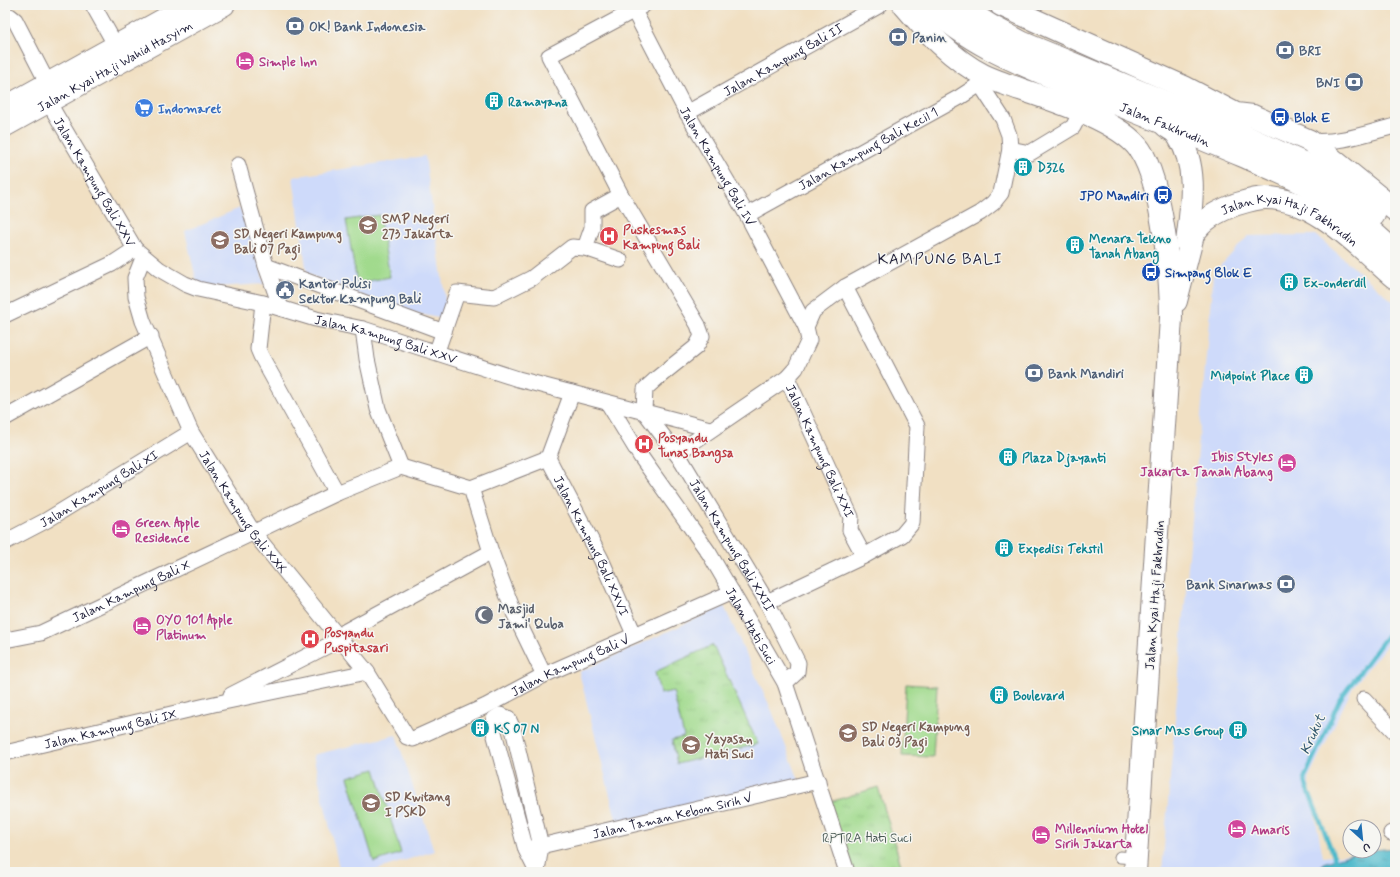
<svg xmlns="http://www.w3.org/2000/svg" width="1400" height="877" font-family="Mynerve,sans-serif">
<defs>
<pattern id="park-tufts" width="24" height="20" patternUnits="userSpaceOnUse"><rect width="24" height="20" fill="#a1da8d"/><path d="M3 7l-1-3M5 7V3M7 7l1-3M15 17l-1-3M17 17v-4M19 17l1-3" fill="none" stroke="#8abb7b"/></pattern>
<pattern id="water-ripples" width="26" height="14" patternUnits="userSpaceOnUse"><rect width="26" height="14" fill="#4eb9cb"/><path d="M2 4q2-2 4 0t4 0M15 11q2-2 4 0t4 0" fill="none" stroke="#4096a6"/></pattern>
</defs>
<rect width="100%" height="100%" fill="#f6f6f2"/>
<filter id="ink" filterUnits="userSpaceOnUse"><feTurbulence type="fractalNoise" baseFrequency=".025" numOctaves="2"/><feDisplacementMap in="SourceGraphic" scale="8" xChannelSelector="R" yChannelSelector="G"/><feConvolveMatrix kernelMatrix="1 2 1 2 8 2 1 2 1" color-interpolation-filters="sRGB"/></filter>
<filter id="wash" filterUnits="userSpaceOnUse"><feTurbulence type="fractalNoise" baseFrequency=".012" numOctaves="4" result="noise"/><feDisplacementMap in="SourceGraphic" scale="16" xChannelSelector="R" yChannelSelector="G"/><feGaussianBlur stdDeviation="0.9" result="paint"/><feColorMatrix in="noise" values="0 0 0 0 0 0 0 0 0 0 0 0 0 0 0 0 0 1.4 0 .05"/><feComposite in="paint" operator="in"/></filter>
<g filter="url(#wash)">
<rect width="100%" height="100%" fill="#f1e0c3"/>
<g fill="#cedafa">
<polygon points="425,156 448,320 396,309 307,274 293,177"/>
<polygon points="240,208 257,248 264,284 198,288 185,231"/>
<polygon points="1316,235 1395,303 1395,635 1353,687 1308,779 1323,857 1395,849 1395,872 1162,872 1213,274 1248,236"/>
<polygon points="724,606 772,711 799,780 617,823 579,672"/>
<polygon points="396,735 434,851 370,872 340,872 313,755"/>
</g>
<g fill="#a1da8d" stroke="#627e64">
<polygon points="379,215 390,277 357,283 346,220"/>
<polygon points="906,684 937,686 933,757 902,756"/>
<polygon points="375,769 401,853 374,862 348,777"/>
</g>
<g fill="url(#park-tufts)" stroke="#627e64">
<polygon points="713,645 758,744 677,764 672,740 684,737 673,691 660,694 655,672"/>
<polygon points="878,787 903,872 851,872 830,802"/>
</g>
<polygon fill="url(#water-ripples)" stroke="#386e83" points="1395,848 1395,868 1373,872 1319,872 1323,863 1362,851"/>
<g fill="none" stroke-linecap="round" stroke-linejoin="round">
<polyline stroke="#4eb9cb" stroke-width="4.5" points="1337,864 1304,779 1340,699 1395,625"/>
</g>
</g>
<g filter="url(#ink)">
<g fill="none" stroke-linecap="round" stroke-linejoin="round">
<defs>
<polyline id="pedestrian" points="1120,857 1136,858"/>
<g id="minor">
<polyline points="93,5 116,46"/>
<path id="s1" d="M631,5L687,113L747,215L806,327"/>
<polyline points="5,15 10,16 15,20 48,84"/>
<path id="s2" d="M45,93L53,110L135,249L159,269L185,284L198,289L263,303L316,319L363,329L518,379L710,429"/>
<path id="s3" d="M687,113L880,5"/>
<path d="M1310,141C1338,144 1367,133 1395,126"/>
<polyline points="1010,149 1030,153 1073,127 1081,112"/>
<polyline points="238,165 266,266 281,308"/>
<path id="s4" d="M747,215L960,97L980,84L983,75"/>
<polyline points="585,248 592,228 592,211 621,195"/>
<path id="s5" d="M143,258L135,278L136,297L143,321L191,432L253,532L367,672L407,737L413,739L486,706L544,675L732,592"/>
<polyline points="266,266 444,332"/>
<polyline points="263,303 258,349 261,356 337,493"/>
<polyline points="5,315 112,264 135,249"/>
<polyline points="363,329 367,359 378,409 401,467"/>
<polyline points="437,351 457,293 494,297 532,278 572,247 585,248 620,260"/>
<path id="s6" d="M787,378L851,517L850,530L864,556"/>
<path id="s7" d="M608,403L641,457L709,553L785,683L847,872"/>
<polyline points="644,411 645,389 656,379 696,347 702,336 698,325 621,195 549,56 644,5"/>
<path id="s8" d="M644,411L682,461L767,602L798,663L797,672L785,683"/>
<polyline points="5,418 151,336"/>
<polyline points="677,453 787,378 796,368 809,340 806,327 813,311 845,287 980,213 993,203 1001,193 1010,149 1009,135 1003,119 980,84"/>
<path id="s9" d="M548,458L601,559L634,634"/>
<polyline points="401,467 471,488 548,458 572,393"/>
<polyline points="471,488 491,552 514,613 544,675"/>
<path id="s10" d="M5,542L47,520L191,432"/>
<polyline points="767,602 864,556 902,535 912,523 917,426 845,287"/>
<path id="s11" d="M5,640L41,633L337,493L401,467"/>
<polyline points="231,695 331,644 346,631 491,552"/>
<polyline points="1364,699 1395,732"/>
<path id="s12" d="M5,753L214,704L367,672"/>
<polyline points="1391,833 1395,832"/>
<path id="s13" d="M532,848L818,781"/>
<polyline points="537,871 541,846 513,729 508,718 500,715 494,719 492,725 526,850 537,872"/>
</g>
<g id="secondary">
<polyline points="5,107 189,5"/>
<path id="s14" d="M5,126L224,5"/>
</g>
<g id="primary">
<path d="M904,5C926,31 952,59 983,75C991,79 1000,82 1008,85C1043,97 1119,119 1140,150C1162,183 1171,276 1171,318L1135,872"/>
<path id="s15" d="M929,5C970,46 1026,66 1078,88C1133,111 1189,133 1243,156C1272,169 1303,181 1330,198C1353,213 1374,234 1395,252"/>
<polyline points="958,5 991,26 1023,43 1230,129 1303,163 1337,181 1374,215"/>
<polyline points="1001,5 1184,87 1236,114 1253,116 1310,141 1395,210"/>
<path d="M1166,126C1170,129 1176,132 1178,136C1199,166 1191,209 1187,243"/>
<path id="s16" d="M1176,301L1193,235C1203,219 1217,212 1234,205C1244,202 1255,198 1266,198C1316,198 1360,248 1395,278"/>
</g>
</defs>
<use href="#pedestrian" stroke="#8a817f" stroke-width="13"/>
<use href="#minor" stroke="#8a817f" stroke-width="17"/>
<use href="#secondary" stroke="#8a817f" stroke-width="23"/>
<use href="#primary" stroke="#8a817f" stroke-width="24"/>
<use href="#pedestrian" stroke="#fff" stroke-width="11"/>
<use href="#minor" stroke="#fff" stroke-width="15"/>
<use href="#secondary" stroke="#fff" stroke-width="21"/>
<use href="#primary" stroke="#fff" stroke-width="22"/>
</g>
</g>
<defs>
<symbol id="bank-disc" viewBox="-11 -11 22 22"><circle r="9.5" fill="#5c6f8a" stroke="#f6f6f2"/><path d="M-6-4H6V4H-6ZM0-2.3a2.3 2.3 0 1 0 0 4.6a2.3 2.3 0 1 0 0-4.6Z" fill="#fff"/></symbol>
<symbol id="hotel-disc" viewBox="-11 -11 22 22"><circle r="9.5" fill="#d1479c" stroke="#f6f6f2"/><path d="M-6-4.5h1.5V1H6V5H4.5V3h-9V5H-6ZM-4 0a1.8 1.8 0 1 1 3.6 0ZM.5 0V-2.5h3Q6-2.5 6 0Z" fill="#fff"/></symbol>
<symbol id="building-disc" viewBox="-11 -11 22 22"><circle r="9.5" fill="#0f9aa8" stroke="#f6f6f2"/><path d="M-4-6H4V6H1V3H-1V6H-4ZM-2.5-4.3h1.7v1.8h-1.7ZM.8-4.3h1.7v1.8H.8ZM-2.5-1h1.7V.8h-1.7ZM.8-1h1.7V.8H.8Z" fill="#fff"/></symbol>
<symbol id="supermarket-disc" viewBox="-11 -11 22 22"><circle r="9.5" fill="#3f7fe0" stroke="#f6f6f2"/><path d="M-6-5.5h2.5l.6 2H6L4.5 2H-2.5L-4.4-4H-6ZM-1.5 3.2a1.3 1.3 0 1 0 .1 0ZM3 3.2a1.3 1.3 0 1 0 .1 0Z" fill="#fff"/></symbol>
<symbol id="bus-disc" viewBox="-11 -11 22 22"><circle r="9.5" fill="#1a4fb4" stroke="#f6f6f2"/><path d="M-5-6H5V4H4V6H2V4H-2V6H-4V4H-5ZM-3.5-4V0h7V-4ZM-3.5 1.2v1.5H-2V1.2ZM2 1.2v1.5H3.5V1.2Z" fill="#fff"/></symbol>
<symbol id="school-disc" viewBox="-11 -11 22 22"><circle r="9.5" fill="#8d6e63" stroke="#f6f6f2"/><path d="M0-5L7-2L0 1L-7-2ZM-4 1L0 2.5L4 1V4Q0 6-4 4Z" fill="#fff"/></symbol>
<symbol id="hospital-disc" viewBox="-11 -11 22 22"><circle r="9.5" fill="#e0444e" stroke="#f6f6f2"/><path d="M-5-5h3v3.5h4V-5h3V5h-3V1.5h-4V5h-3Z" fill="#fff"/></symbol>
<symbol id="civic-disc" viewBox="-11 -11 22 22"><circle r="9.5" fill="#5c6f8a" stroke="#f6f6f2"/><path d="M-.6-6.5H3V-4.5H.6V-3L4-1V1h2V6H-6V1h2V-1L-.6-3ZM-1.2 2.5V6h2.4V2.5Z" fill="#fff"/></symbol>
<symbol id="mosque-disc" viewBox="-11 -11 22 22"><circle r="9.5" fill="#6b7280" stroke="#f6f6f2"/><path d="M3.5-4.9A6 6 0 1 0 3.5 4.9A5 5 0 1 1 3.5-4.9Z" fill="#fff"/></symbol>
</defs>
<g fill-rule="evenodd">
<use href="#bank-disc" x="284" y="15" width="22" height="22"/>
<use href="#bank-disc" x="887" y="26" width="22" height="22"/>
<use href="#bank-disc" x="1274" y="39" width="22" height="22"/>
<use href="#hotel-disc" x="234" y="50" width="22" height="22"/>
<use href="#bank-disc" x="1343" y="71" width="22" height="22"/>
<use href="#building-disc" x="483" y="90" width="22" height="22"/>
<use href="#supermarket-disc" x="133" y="97" width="22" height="22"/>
<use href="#bus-disc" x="1269" y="106" width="22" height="22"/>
<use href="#building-disc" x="1012" y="156" width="22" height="22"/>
<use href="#bus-disc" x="1152" y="184" width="22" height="22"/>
<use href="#school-disc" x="357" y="214" width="22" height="22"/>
<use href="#hospital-disc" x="598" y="225" width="22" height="22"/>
<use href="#school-disc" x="209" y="229" width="22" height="22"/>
<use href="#building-disc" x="1064" y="234" width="22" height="22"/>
<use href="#bus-disc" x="1140" y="261" width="22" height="22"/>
<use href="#building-disc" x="1278" y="271" width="22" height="22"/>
<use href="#civic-disc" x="274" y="279" width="22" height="22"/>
<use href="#bank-disc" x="1023" y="362" width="22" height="22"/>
<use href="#building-disc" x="1293" y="364" width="22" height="22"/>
<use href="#hospital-disc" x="633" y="433" width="22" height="22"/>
<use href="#building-disc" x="997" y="446" width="22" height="22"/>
<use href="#hotel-disc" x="1276" y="452" width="22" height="22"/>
<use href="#hotel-disc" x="110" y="518" width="22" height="22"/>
<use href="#building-disc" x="993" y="537" width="22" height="22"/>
<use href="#bank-disc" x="1275" y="573" width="22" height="22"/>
<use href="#mosque-disc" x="473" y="604" width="22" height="22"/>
<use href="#hotel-disc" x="131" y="615" width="22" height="22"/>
<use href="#hospital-disc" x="299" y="628" width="22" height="22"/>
<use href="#building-disc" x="988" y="684" width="22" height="22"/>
<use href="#building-disc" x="469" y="717" width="22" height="22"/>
<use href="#building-disc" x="1227" y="719" width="22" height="22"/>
<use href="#school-disc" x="837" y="722" width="22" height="22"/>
<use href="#school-disc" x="680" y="734" width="22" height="22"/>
<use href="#school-disc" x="360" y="792" width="22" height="22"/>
<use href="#hotel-disc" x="1226" y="818" width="22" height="22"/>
<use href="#hotel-disc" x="1030" y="824" width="22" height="22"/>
</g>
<g text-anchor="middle" stroke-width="3" stroke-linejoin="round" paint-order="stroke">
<g font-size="13" font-weight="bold" fill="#4e5e75" stroke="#f6f6f2" text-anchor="start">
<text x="309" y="31">OK! Bank Indonesia</text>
<text x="912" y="42">Panin</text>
<text x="1299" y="55">BRI</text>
<text x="1340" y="87" text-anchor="end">BNI</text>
<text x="299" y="288">Kantor Polisi<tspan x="299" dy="15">Sektor Kampung Bali</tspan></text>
<text x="1048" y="378">Bank Mandiri</text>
<text x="1272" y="589" text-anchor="end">Bank Sinarmas</text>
</g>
<g font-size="13" fill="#22223b" stroke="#f6f6f2">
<text dy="5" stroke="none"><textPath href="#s3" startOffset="110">Jalan Kampung Bali II</textPath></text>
<text dy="5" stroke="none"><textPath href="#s14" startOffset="125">Jalan Kyai Haji Wahid Hasyim</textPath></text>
<text dy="5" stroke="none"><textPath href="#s15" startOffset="266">Jalan Fakhrudin</textPath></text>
<text dy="5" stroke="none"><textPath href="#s4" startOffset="138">Jalan Kampung Bali Kecil 1</textPath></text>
<text dy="5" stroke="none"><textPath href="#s1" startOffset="183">Jalan Kampung Bali IV</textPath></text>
<text dy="5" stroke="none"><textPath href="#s2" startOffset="102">Jalan Kampung Bali XXV</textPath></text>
<text dy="5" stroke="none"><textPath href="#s16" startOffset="181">Jalan Kyai Haji Fakhrudin</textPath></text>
<text dy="5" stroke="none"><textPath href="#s2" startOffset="450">Jalan Kampung Bali XXV</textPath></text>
<text dy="5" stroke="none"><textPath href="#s6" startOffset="80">Jalan Kampung Bali XXI</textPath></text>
<text dy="5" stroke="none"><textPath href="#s10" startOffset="108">Jalan Kampung Bali XI</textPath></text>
<text dy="5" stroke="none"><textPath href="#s5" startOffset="282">Jalan Kampung Bali XXX</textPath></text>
<text dy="5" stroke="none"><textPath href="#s8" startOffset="161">Jalan Kampung Bali XXII</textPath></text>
<text dy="5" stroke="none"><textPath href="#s9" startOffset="98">Jalan Kampung Bali XXVI</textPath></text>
<text dy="5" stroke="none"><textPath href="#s11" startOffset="136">Jalan Kampung Bali X</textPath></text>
<text transform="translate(1154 595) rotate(-86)" y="5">Jalan Kyai Haji Fakhrudin</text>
<text dy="5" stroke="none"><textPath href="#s7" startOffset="265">Jalan Hati Suci</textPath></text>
<text dy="5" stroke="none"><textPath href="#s5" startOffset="741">Jalan Kampung Bali V</textPath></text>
<text dy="5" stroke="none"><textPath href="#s12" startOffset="108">Jalan Kampung Bali IX</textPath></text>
<text dy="5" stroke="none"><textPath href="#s13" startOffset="144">Jalan Taman Kebon Sirih V</textPath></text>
</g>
<g font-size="13" font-weight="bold" fill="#b23c85" stroke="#f6f6f2" text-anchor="start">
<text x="259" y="66">Simple Inn</text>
<text x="1273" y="461" text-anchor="end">Ibis Styles<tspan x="1273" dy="15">Jakarta Tanah Abang</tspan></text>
<text x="135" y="527">Green Apple<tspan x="135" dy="15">Residence</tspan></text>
<text x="156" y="624">OYO 101 Apple<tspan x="156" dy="15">Platinum</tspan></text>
<text x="1055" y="833">Millennium Hotel<tspan x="1055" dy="15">Sirih Jakarta</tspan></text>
<text x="1251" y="834">Amaris</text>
</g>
<g font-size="13" font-weight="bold" fill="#0d838f" stroke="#f6f6f2" text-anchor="start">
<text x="508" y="106">Ramayana</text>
<text x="1037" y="172">D326</text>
<text x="1089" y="243">Menara Tekno<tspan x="1089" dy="15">Tanah Abang</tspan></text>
<text x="1303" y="287">Ex-onderdil</text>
<text x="1290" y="380" text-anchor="end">Midpoint Place</text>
<text x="1022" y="462">Plaza Djayanti</text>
<text x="1018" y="553">Expedisi Tekstil</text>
<text x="1013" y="700">Boulevard</text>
<text x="494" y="733">KS 07 N</text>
<text x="1224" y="735" text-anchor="end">Sinar Mas Group</text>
</g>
<g font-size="13" font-weight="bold" fill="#366cbe" stroke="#f6f6f2" text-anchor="start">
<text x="158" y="113">Indomaret</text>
</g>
<g font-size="13" font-weight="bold" fill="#164399" stroke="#f6f6f2" text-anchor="start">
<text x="1294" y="122">Blok E</text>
<text x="1149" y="200" text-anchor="end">JPO Mandiri</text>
<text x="1165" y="277">Simpang Blok E</text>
</g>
<g font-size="13" font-weight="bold" fill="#785e54" stroke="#f6f6f2" text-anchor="start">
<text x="382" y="223">SMP Negeri<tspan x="382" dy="15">273 Jakarta</tspan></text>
<text x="234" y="238">SD Negeri Kampung<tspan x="234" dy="15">Bali 07 Pagi</tspan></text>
<text x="862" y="731">SD Negeri Kampung<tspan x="862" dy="15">Bali 03 Pagi</tspan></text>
<text x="705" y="743">Yayasan<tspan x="705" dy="15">Hati Suci</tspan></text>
<text x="385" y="801">SD Kwitang<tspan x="385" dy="15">I PSKD</tspan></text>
</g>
<g font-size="13" font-weight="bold" fill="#be3a42" stroke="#f6f6f2" text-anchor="start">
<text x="623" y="234">Puskesmas<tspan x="623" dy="15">Kampung Bali</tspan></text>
<text x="658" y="442">Posyandu<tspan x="658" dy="15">Tunas Bangsa</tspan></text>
<text x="324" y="637">Posyandu<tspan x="324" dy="15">Puspitasari</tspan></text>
</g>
<g font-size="13" font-weight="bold" fill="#5b616d" stroke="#f6f6f2" text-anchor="start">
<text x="498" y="613">Masjid<tspan x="498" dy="15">Jami' Quba</tspan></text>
</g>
<g font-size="13" fill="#485954" stroke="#f6f6f2">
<text x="867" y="842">RPTRA Hati Suci</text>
</g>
<g font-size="14" font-style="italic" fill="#31576d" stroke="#f6f6f2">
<text transform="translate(1312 734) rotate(-66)" y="5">Krukut</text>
</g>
<g font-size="15" letter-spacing="1" fill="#22223b" stroke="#f6f6f2">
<text x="940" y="264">KAMPUNG BALI</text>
</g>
</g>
<rect width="1400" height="877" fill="none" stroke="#f6f6f2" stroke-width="20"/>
<g transform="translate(1362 839) rotate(153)"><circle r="19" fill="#f6f6f2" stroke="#a1a1a9"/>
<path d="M0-3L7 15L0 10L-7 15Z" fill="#1f6fb2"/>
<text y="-6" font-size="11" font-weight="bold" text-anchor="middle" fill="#22223b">U</text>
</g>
</svg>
